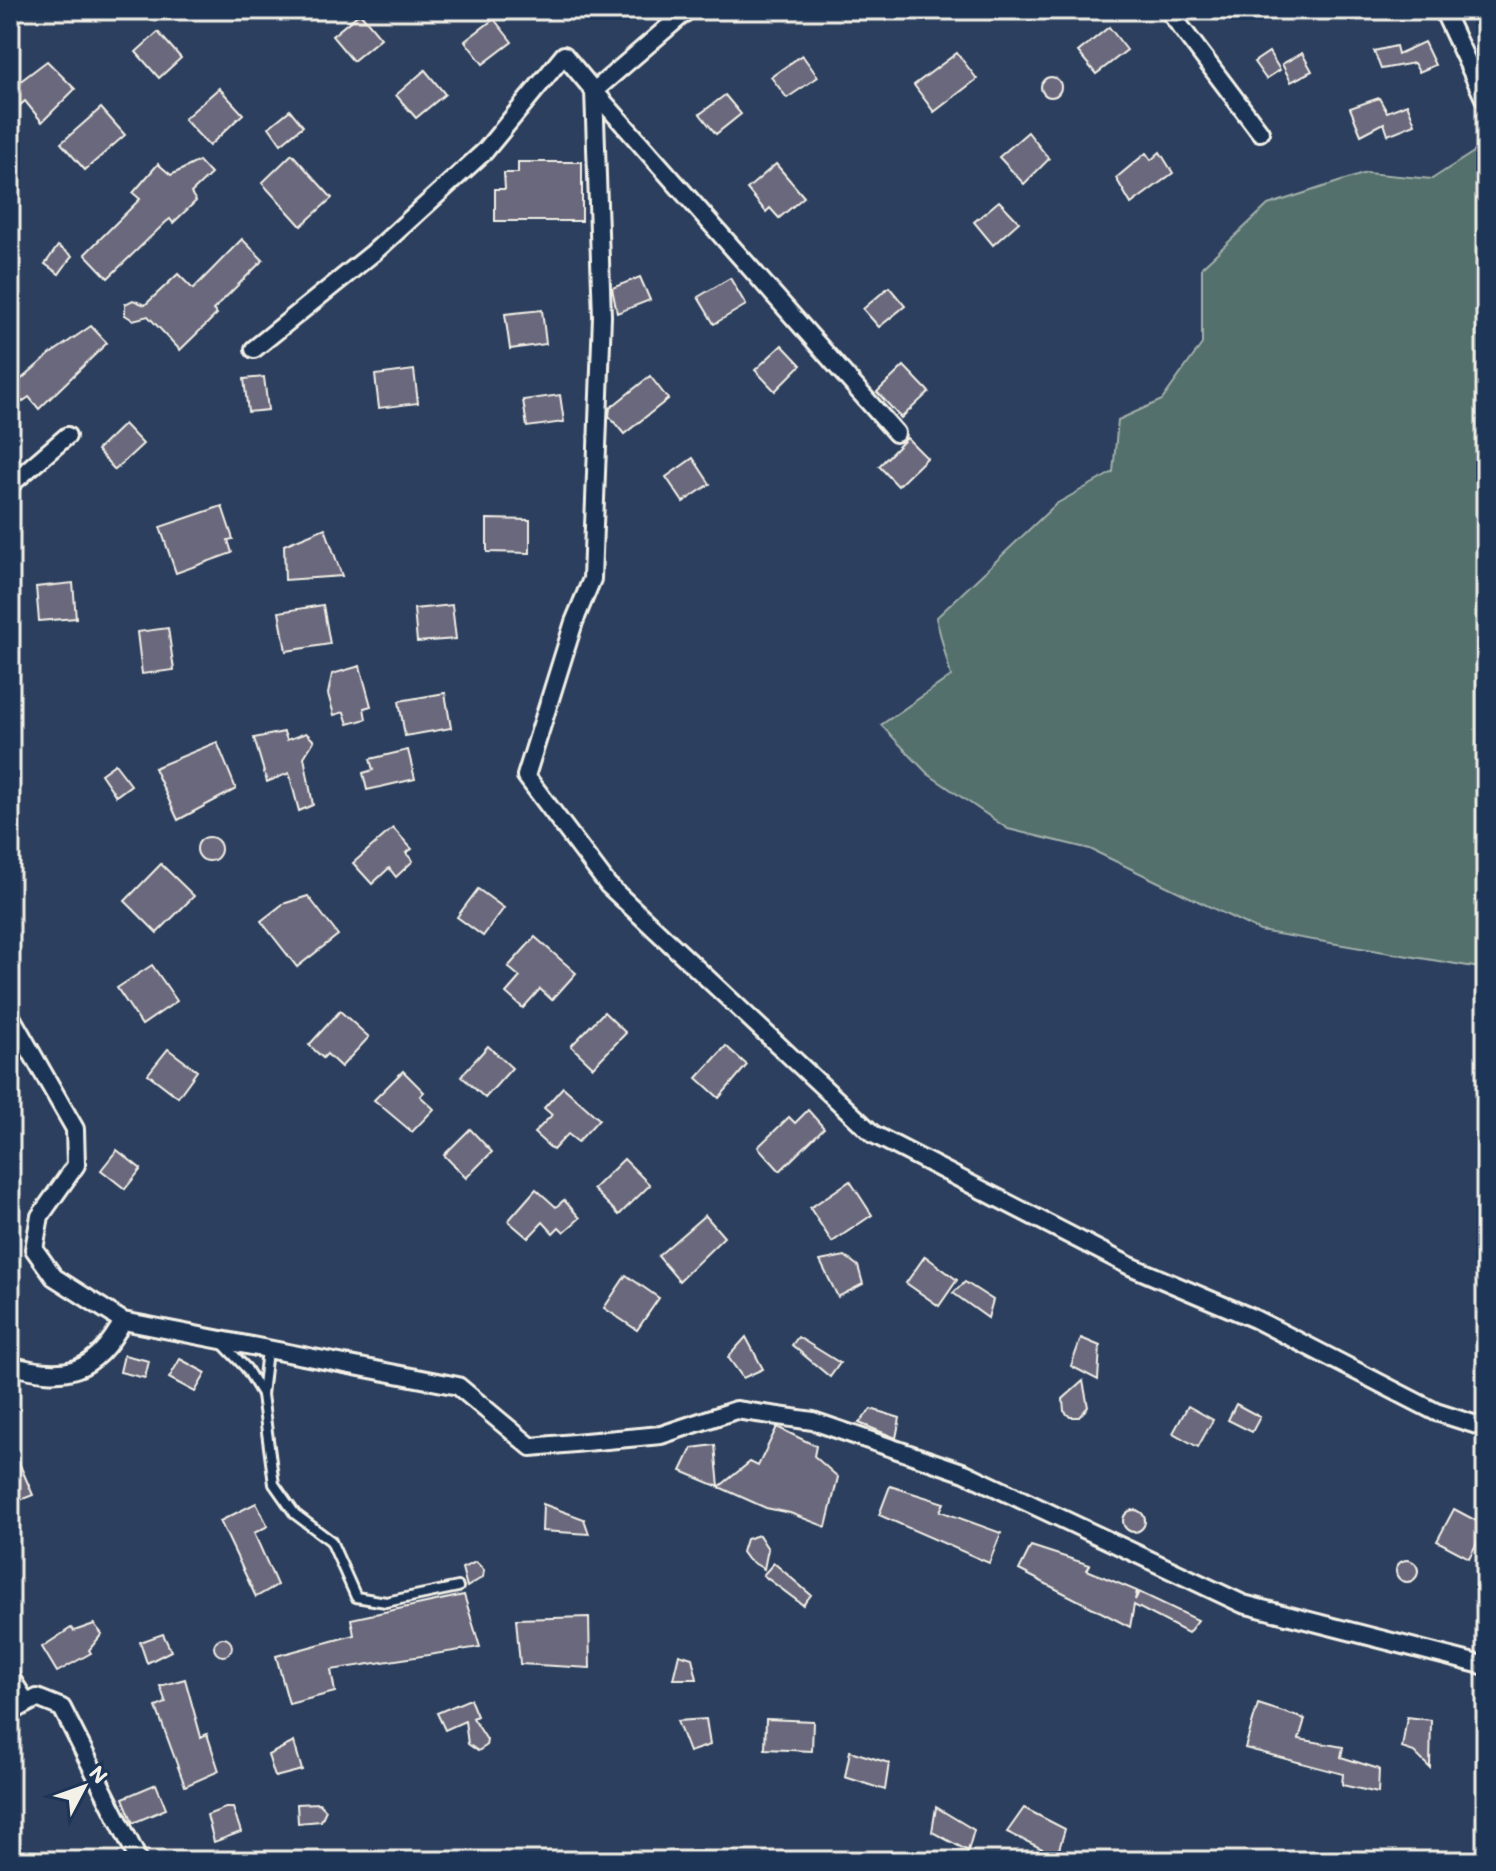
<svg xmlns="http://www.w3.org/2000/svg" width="1496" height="1871" font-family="Itim,sans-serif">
<rect width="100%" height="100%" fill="#2c3f5e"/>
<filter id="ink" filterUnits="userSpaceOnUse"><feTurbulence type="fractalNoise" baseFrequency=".0125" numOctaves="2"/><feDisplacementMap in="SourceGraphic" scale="16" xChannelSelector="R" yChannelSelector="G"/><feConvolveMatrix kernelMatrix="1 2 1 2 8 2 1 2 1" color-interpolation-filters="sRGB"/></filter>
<g filter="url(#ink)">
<g fill="#526f6d" stroke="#a3b0aa" stroke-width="2">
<polygon points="1486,144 1486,969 1260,931 1090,849 1008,829 928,774 881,725 951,676 936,618 1056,504 1113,472 1118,420 1162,400 1202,344 1202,267 1268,205 1366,173 1432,179"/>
<polygon points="603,1856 713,1861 438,1861 439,1860"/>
</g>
<g fill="#6a687c" stroke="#f4f1e8" stroke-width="2">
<polygon points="360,13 381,38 353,61 332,36"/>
<polygon points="494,19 512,42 483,64 465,41"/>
<polygon points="1109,27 1127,50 1096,74 1078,52"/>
<polygon points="158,32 181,58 159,78 136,52"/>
<polygon points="1424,42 1435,65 1419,72 1414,63 1381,69 1374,51 1396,46 1398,54"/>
<polygon points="1269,52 1280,70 1266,79 1254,62"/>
<polygon points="957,53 977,79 934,112 914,85"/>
<polygon points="1302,53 1312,71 1291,82 1282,64"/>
<polygon points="802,55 818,77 787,98 771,77"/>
<polygon points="47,61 75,89 42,122 25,101 10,114 10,89"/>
<polygon points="425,70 445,94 416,118 396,95"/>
<circle cx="1051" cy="87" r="10"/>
<polygon points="219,88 243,114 209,146 184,119"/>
<polygon points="725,95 741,114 716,134 700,114"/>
<polygon points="1379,98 1387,112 1407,104 1415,124 1388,135 1384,123 1361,135 1350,108"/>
<polygon points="101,108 125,135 85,170 61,143"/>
<polygon points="290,110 303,126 281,144 269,127"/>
<polygon points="1028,132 1049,159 1024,184 999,157"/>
<polygon points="1160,152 1173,173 1131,204 1116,178 1146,153 1151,160"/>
<polygon points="292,154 332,198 301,226 262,183"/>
<polygon points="199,161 211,174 191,193 196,201 173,223 170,219 166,222 108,278 85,254 140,199 133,193 158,164 171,175"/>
<polygon points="518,162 582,162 582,221 495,221 495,189 505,189 504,173 518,173"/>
<polygon points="776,164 804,197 779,218 770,208 766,212 747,189"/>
<polygon points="999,201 1019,222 993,245 974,222"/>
<polygon points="242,239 263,260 213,310 217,314 180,350 148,316 133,320 125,315 125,304 133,300 145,305 178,274 193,289"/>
<polygon points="58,246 72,256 59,274 45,264"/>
<polygon points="640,277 650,300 617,313 612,288"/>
<polygon points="730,278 746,305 714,324 698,297"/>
<polygon points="889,287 905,306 879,327 863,309"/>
<polygon points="542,310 546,344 510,349 505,314"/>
<polygon points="91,326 107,343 39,409 29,397 19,404 10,389 49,355"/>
<polygon points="782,345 801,365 775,391 755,370"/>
<polygon points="904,366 929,392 901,418 877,392"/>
<polygon points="414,370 418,403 379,408 375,375"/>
<polygon points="650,376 668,399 624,434 609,416 610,408"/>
<polygon points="264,377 268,410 248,412 244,379"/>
<polygon points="560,395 564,422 527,427 523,400"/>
<polygon points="124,424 143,444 115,470 97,450"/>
<polygon points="907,438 927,458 898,486 879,466"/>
<polygon points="693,458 710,484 683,502 666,477"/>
<polygon points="222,506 233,539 228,540 232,553 176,573 160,527"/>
<polygon points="487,519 530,520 530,553 487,552"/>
<polygon points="325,528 342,576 285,580 284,545"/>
<polygon points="73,583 76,618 39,621 36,587"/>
<polygon points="323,605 330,644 286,651 279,612"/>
<polygon points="452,605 456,639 417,642 414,609"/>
<polygon points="168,628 174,670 142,674 137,632"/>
<polygon points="360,666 371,706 364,708 366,719 348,724 344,712 334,715 328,694 332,674"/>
<polygon points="445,693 451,728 405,736 399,701"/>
<polygon points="284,732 287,740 306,733 314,741 304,757 313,805 299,811 289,773 267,782 254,738"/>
<polygon points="217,742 236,789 178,820 154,768"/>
<polygon points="408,750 415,779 367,790 363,773 373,770 370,759"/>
<polygon points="115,764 131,785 116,796 101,774"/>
<polygon points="393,828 412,849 406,853 413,861 396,877 389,868 372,884 353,863"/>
<circle cx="209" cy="849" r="12"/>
<polygon points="161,864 194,896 157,933 125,901"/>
<polygon points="478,889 504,908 483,936 457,917"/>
<polygon points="308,896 338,935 297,967 261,921 283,904"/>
<polygon points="535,937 576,973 552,1000 540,989 523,1008 506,993 520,977 508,967"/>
<polygon points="152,965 177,1001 142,1025 117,988"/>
<polygon points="340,1011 369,1037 341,1067 327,1054 323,1058 309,1045"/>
<polygon points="604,1012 626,1033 593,1067 571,1046"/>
<polygon points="488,1046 512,1068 485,1098 461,1076"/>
<polygon points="726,1046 747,1065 719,1098 697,1078"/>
<polygon points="168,1049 197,1071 178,1097 148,1074"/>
<polygon points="403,1071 424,1092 420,1096 434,1109 412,1132 374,1100"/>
<polygon points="563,1087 599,1119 578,1142 568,1134 553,1150 534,1133 552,1115 544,1108"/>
<polygon points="808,1110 824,1128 780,1171 758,1147 789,1117 795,1123"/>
<polygon points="470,1129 492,1152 466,1178 444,1155"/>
<polygon points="117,1150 141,1169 125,1189 101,1170"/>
<polygon points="624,1159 650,1185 619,1215 593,1189"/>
<polygon points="850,1181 872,1215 832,1242 810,1208"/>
<polygon points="536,1189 556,1207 564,1200 580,1218 564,1232 559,1227 553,1233 543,1222 528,1238 508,1221"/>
<polygon points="705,1215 724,1237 679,1281 658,1256"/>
<polygon points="845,1256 858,1266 863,1284 838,1297 820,1261"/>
<polygon points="925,1256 957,1280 939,1306 906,1283"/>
<polygon points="626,1275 659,1298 637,1330 604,1308"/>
<polygon points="965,1282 993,1300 988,1318 953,1293"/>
<polygon points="746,1337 763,1369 743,1378 728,1357"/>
<polygon points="798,1337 840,1363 830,1377 792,1345"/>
<polygon points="1081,1338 1100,1346 1098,1380 1071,1366"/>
<polygon points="124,1355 149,1361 145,1378 120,1372"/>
<polygon points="180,1359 206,1373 195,1392 169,1378"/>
<polygon points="1083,1381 1088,1407 1079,1417 1070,1417 1064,1411 1063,1399"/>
<polygon points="1236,1404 1260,1417 1252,1432 1228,1420"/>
<polygon points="1188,1406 1213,1420 1198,1447 1173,1433"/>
<polygon points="871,1409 900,1418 896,1438 859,1423"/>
<polygon points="777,1427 816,1446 814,1456 838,1477 826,1527 790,1513 766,1508 719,1487 750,1462 758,1466"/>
<polygon points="10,1442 33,1495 10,1504"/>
<polygon points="715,1445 719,1487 681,1471 692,1448"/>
<polygon points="890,1486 944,1503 940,1511 1001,1533 989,1563 879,1515"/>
<polygon points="256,1503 268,1526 254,1533 277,1585 256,1597 220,1521"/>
<polygon points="543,1504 584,1519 589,1534 542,1531"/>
<polygon points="1454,1509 1486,1526 1469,1558 1437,1541"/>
<circle cx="1134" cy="1521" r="11"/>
<polygon points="759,1535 768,1549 764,1569 747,1559 742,1552 746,1539"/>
<polygon points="1031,1546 1090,1565 1087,1570 1137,1591 1135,1600 1139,1592 1198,1620 1188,1633 1134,1605 1130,1627 1019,1570"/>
<circle cx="1407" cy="1571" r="11"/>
<polygon points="476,1562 484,1570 483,1577 467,1587 462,1568"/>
<polygon points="774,1563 811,1595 803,1605 763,1575"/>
<polygon points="464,1595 480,1647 331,1670 335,1692 289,1704 276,1656 354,1635 351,1619"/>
<polygon points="589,1617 590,1668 520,1664 516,1619"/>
<polygon points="94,1624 102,1634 89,1650 91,1653 57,1672 42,1647 71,1628 74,1631"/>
<polygon points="163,1634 171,1651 147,1663 140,1642"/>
<circle cx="223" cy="1647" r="9"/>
<polygon points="679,1654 692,1658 697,1679 673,1679"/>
<polygon points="185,1679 201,1737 207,1734 219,1771 185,1786 156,1707 166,1703 160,1686"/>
<polygon points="470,1699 477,1716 473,1718 487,1740 486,1746 478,1751 468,1744 465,1721 445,1730 437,1713"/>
<polygon points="1258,1704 1305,1719 1299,1739 1343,1747 1341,1757 1379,1769 1378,1793 1342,1785 1343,1774 1245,1748"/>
<polygon points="1407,1717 1431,1720 1430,1768 1414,1752 1402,1748"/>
<polygon points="706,1719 710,1745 689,1752 677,1721"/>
<polygon points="766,1719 813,1721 812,1751 765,1749"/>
<polygon points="294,1742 302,1770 275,1777 268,1755"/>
<polygon points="850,1751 889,1763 885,1790 845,1777"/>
<polygon points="156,1784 166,1809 133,1823 123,1798"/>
<polygon points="319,1803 326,1810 321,1821 298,1823 297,1804"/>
<polygon points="936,1807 974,1830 968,1851 932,1832"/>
<polygon points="225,1808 233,1808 241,1832 214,1842 207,1815"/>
<polygon points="1024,1808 1065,1829 1057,1856 1007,1832"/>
</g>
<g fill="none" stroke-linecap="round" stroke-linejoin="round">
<defs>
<g id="lane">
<polyline points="221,1342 246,1368 262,1394"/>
<polyline points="267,1350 262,1395 274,1484 295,1514 331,1541 356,1597 386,1602 458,1587"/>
</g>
<g id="street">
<polyline points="688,10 594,91 896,433"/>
<polyline points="1168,10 1260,132"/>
<polyline points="1443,10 1484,98"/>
<polyline points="254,349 373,253 485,151 564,55 594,91 602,316 594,526 592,579 574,622 526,776 608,885 873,1134 1130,1266 1255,1319 1436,1412 1486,1428"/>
<polyline points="10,485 67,436"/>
<polyline points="10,1015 75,1129 76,1165 40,1216 34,1249 54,1277 123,1321 458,1386 531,1447 661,1435 736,1410 813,1421 965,1473 1243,1604 1486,1666"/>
<path d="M10,1365C66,1381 95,1373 123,1321"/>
<polyline points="10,1677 26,1702"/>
<polyline points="10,1713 37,1698 62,1708 139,1861"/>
</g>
</defs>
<use href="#lane" stroke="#f4f1e8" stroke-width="14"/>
<use href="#street" stroke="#f4f1e8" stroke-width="22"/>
<use href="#lane" stroke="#1d3557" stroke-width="8"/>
<use href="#street" stroke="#1d3557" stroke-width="16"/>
</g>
</g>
<rect width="1496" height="1871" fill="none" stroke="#1d3557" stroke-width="40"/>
<rect x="20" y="20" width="1456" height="1831" fill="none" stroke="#f4f1e8" stroke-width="3" filter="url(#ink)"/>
<g transform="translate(84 1787) rotate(49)" stroke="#1d3557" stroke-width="6" paint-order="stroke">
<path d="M0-6L14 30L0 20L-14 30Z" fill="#f4f1e8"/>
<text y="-12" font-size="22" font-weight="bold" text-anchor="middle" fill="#f4f1e8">N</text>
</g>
</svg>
